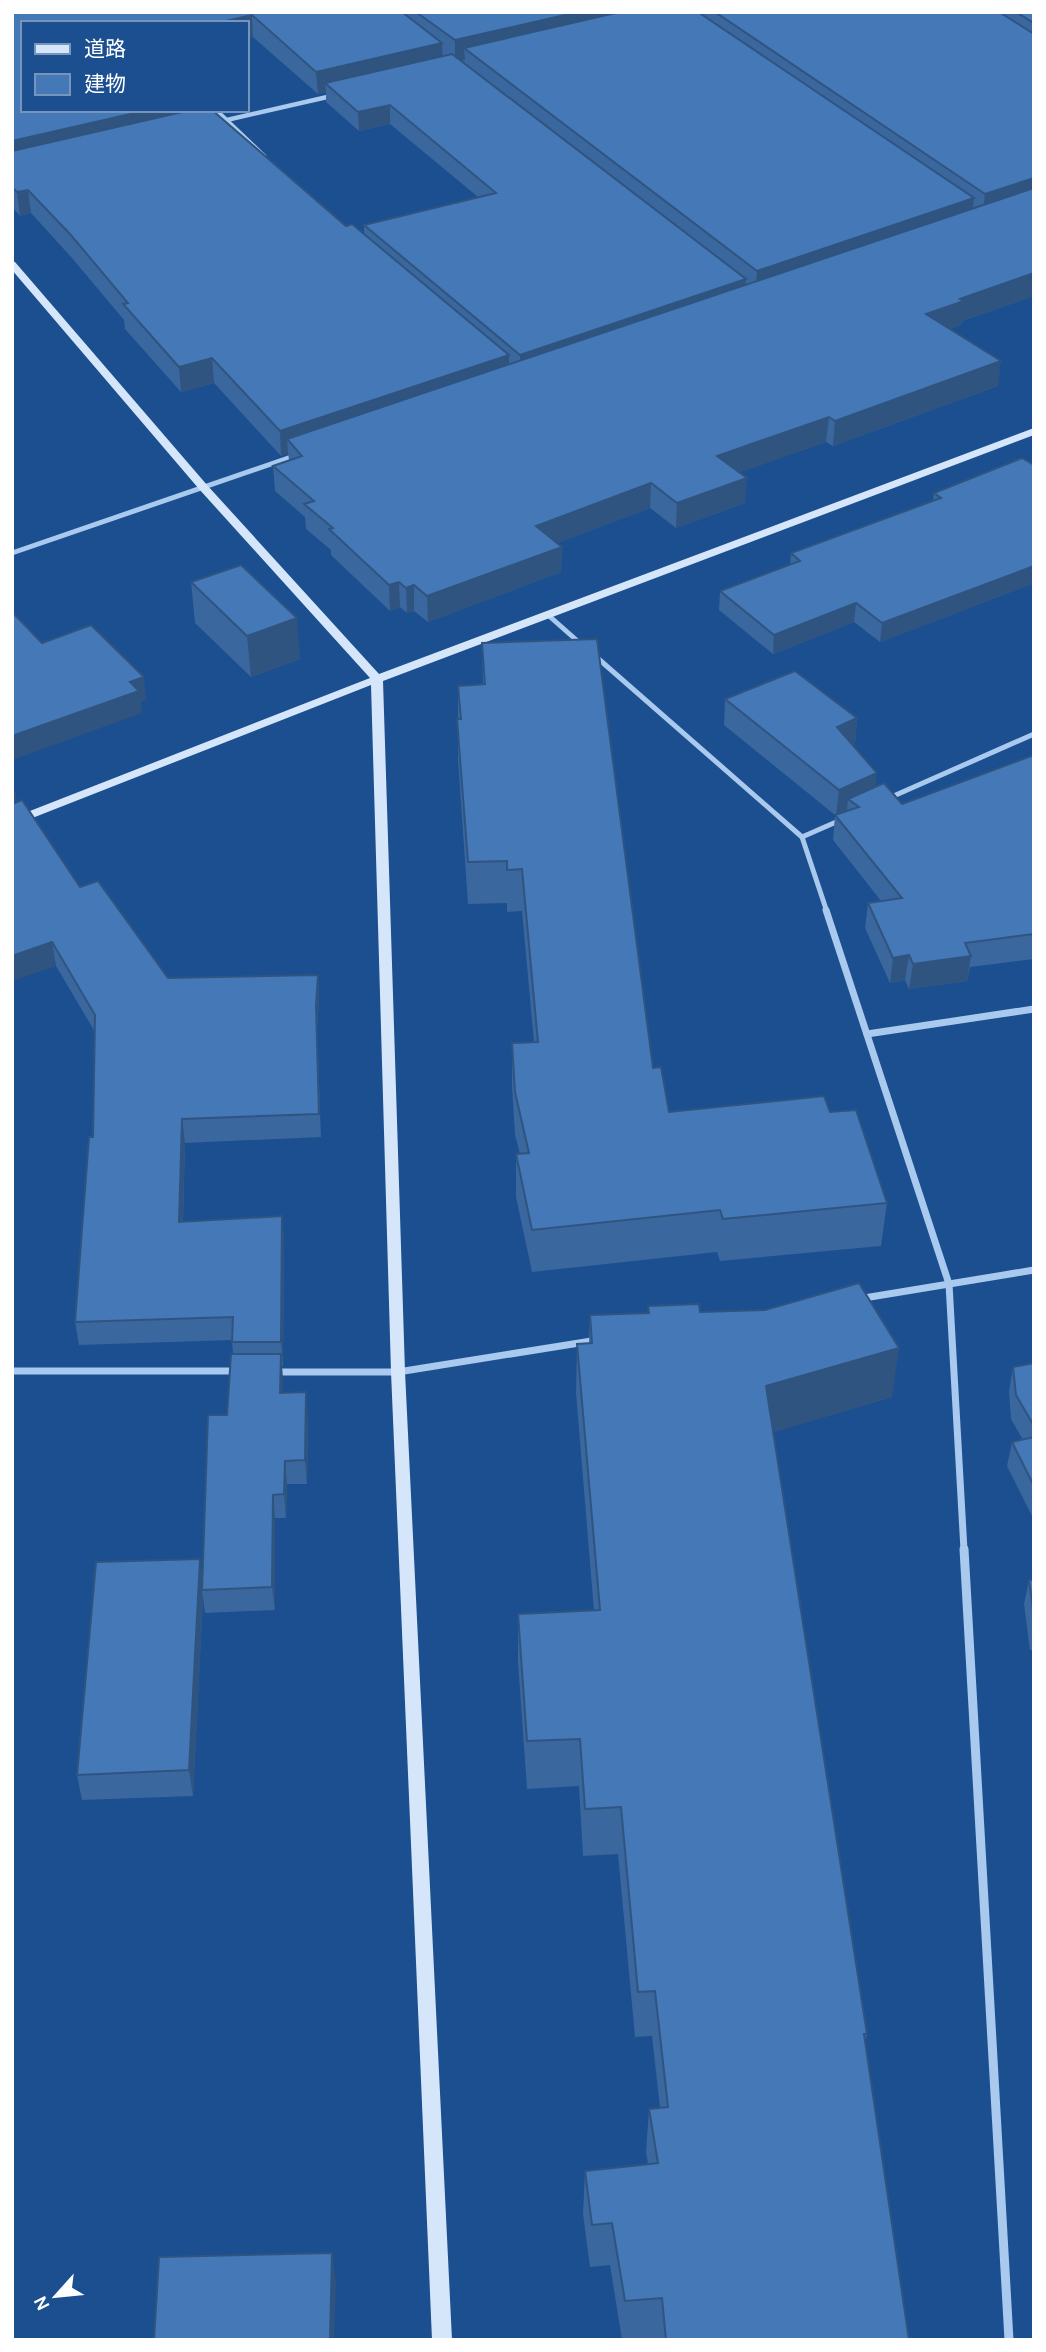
<svg xmlns="http://www.w3.org/2000/svg" width="1046" height="2352" font-family="Karla,'Noto Sans JP',sans-serif">
<rect width="100%" height="100%" fill="#1b4f8f"/>
<g fill="none" stroke-linecap="round" stroke-linejoin="round">
<g stroke="#a9c9ee" stroke-width="4.5">
<polyline points="216,110 264,156"/>
<polyline points="218,122 336,95"/>
</g>
<g stroke="#a9c9ee" stroke-width="5">
<polyline points="12,553 297,455"/>
<polyline points="548,615 582,645"/>
<polyline points="594,655 802,837 827,912"/>
<polyline points="889,798 1034,734"/>
<polyline points="802,837 843,819"/>
</g>
<g stroke="#a9c9ee" stroke-width="7">
<polyline points="826,910 949,1284 964,1550"/>
<polyline points="867,1034 1034,1009"/>
<polyline points="858,1299 1034,1270"/>
<polyline points="12,1371 240,1371"/>
<polyline points="273,1372 398,1372 598,1340"/>
</g>
<polyline stroke="#a9c9ee" stroke-width="9" points="964,1549 1009,2340"/>
<polygon fill="#d6e6fa" fill-rule="evenodd" points="12,261 15,262 207,485 379,674 1034,428 1034,435 383,681 405,1372 452,2340 432,2340 391,1372 371,685 12,826 12,818 370,678 199,489 12,270"/>
</g>
<g fill="#3a679d" fill-rule="evenodd">
<path d="M12,12H1034V296L962,321L961,325L949,329L998,386L833,446L826,442L740,472L745,503L676,528L650,508L557,543L562,547L561,572L428,622L414,611L407,613L400,607L390,611L331,555V550L306,529L305,517L275,491L273,466L289,460L288,453L281,456L214,383L181,392L125,329L124,320L72,258L31,213L20,216L12,207ZM23,23L253,37L318,94L326,92V102L359,131L390,124L478,197L364,225V234L346,226Z"/>
<polygon points="1034,465 1034,583 880,642 854,622 773,654 719,610 720,591 790,565 791,553 933,500 934,493"/>
<polygon points="191,582 300,659 251,677 195,623"/>
<polygon points="482,643 653,1068 669,1112 830,1112 887,1203 881,1246 720,1261 717,1252 532,1272 516,1197 516,1154 520,1154 515,1135 512,1086 512,1043 534,1042 522,911 507,912 507,903 468,904 458,760 458,686 483,685"/>
<polygon points="725,699 857,718 855,744 853,745 876,786 902,804 1034,755 1034,959 970,967 967,981 909,989 905,980 890,983 865,928 868,903 881,901 833,840 835,815 724,725"/>
<polygon points="17,802 80,887 168,978 318,975 319,998 317,1029 321,1137 185,1143 183,1222 282,1216 284,1240 283,1366 282,1366 282,1393 308,1416 307,1484 287,1484 286,1518 275,1518 275,1610 205,1613 203,1598 193,1796 82,1800 77,1775 200,1559 202,1576 227,1415 233,1354 232,1340 79,1345 75,1322 93,1137 95,1032 56,966"/>
<polygon points="648,1306 700,1312 892,1397 773,1432 867,2034 865,2044 909,2340 622,2340 610,2265 590,2267 583,2214 585,2171 648,2164 646,2152 649,2109 660,2108 652,2036 635,2037 618,1854 583,1856 579,1786 527,1789 518,1662 518,1614 594,1611 576,1393 577,1344 589,1343 590,1315 648,1313"/>
<polygon points="1034,1363 1034,1520 1007,1466 1012,1442 1023,1440 1011,1419 1009,1391 1013,1367"/>
<polygon points="1029,1580 1034,1580 1034,1650 1030,1650 1024,1604"/>
</g>
<g fill="#305480">
<polygon points="578,12 673,12 464,48 465,60 455,62 455,40"/>
<polygon points="252,15 253,37 247,39 247,23 217,23"/>
<polygon points="442,43 443,65 325,83 326,92 318,94 316,72"/>
<polygon points="390,105 390,124 359,131 358,112"/>
<polygon points="148,110 199,110 12,165 12,141"/>
<polygon points="1034,178 1034,191 982,218 985,194"/>
<polygon points="28,190 31,213 20,216 17,192"/>
<polygon points="974,198 971,221 755,295 757,271"/>
<polygon points="1034,273 1034,296 962,321 961,325 923,339 926,314 960,299"/>
<polygon points="746,279 744,299 520,375 520,355"/>
<polygon points="509,355 509,379 287,439 288,453 281,456 280,431"/>
<polygon points="212,358 214,383 181,392 179,367"/>
<polygon points="1001,361 998,386 833,446 835,421"/>
<polygon points="829,417 826,442 716,481 717,456"/>
<polygon points="747,478 745,503 676,528 677,503"/>
<polygon points="651,483 650,508 536,551 536,526"/>
<polygon points="562,547 561,572 428,622 427,596"/>
<polygon points="1034,566 1034,583 880,642 882,623"/>
<polygon points="399,582 400,607 390,611 389,585"/>
<polygon points="414,585 414,611 407,613 406,588"/>
<polygon points="856,603 854,622 773,654 774,635"/>
<polygon points="297,618 300,659 251,677 247,636"/>
<polygon points="144,677 146,700 141,702 142,713 12,760 12,736"/>
<polygon points="857,718 855,744 835,753 837,727"/>
<polygon points="877,773 874,799 848,799 847,811 836,816 839,790"/>
<polygon points="15,790 19,813 12,815 12,791"/>
<polygon points="52,942 56,966 12,981 12,956"/>
<polygon points="909,955 905,980 890,983 893,958"/>
<polygon points="971,956 967,981 909,989 913,964"/>
<polygon points="318,975 319,998 317,1029 321,1137 316,1006"/>
<polygon points="182,1119 185,1143 182,1245 179,1222"/>
<polygon points="282,1216 284,1240 283,1366 281,1342"/>
<polygon points="899,1348 892,1397 761,1436 766,1386"/>
<polygon points="281,1354 283,1378 282,1417 280,1393"/>
<polygon points="306,1392 308,1416 307,1484 305,1460"/>
<polygon points="285,1461 287,1484 286,1518 284,1494"/>
<polygon points="273,1495 275,1518 275,1610 272,1587"/>
<polygon points="200,1559 203,1586 202,1590 203,1598 193,1796 189,1770"/>
<polygon points="332,2253 336,2283 334,2340 330,2340"/>
</g>
<g fill="#4478b7" stroke="#305480" stroke-width="2">
<polygon points="12,12 402,12 442,43 316,72 252,15 217,23 23,23 23,110 148,110 12,141"/>
<polygon points="416,12 578,12 455,40"/>
<polygon points="620,12 698,12 974,198 757,271 464,48"/>
<polygon points="715,12 999,12 1034,34 1034,178 985,194"/>
<polygon points="1016,12 1034,12 1034,23"/>
<polygon points="452,54 746,279 520,355 364,225 496,193 390,105 358,112 325,83"/>
<polygon points="191,110 212,110 346,226 352,224 509,355 280,431 212,358 179,367 123,304 128,303 70,234 28,190 17,192 12,187 12,151"/>
<polygon points="1034,188 1034,273 960,299 964,301 926,314 1001,361 835,421 829,417 717,456 747,478 677,503 651,483 536,526 562,547 427,596 414,585 406,588 399,582 389,585 329,529 333,528 304,504 314,501 273,466 302,456 287,439"/>
<polygon points="1022,458 1034,465 1034,566 882,623 856,603 774,635 720,591 800,561 791,553 941,498 934,493"/>
<polygon points="241,565 297,618 247,636 191,582"/>
<polygon points="12,612 42,643 91,625 144,677 130,682 139,691 12,736"/>
<polygon points="597,639 653,1068 661,1067 669,1112 824,1096 830,1112 856,1110 887,1203 723,1219 720,1210 532,1230 516,1154 529,1153 515,1092 512,1043 538,1042 522,869 507,870 507,861 468,862 457,719 461,719 458,686 485,684 482,643"/>
<polygon points="795,671 857,718 837,727 877,773 839,790 725,699"/>
<polygon points="1034,755 1034,934 965,943 971,956 913,964 909,955 893,958 868,903 902,898 835,815 859,807 848,799 884,783 902,804"/>
<polygon points="22,800 80,887 98,881 168,978 318,975 316,1006 319,1114 182,1119 179,1222 282,1216 281,1342 232,1342 233,1317 75,1322 89,1137 93,1137 95,1015 52,942 12,956 12,804"/>
<polygon points="859,1283 899,1348 766,1386 867,2034 864,2034 909,2340 666,2340 662,2298 625,2301 612,2223 592,2225 585,2171 658,2163 649,2109 668,2107 655,1991 638,1992 621,1807 585,1809 580,1739 527,1741 518,1614 600,1610 577,1344 592,1343 590,1315 649,1313 648,1306 699,1304 700,1312 765,1310"/>
<polygon points="231,1354 281,1354 280,1393 306,1392 305,1460 285,1461 284,1494 273,1495 272,1587 202,1590 208,1415 227,1415"/>
<polygon points="1034,1363 1034,1426 1016,1395 1013,1367"/>
<polygon points="1034,1437 1034,1486 1012,1442"/>
<polygon points="200,1559 189,1770 77,1775 96,1562"/>
<polygon points="1029,1580 1034,1580 1034,1616"/>
<polygon points="332,2253 330,2340 154,2340 159,2257"/>
</g>
<rect width="1046" height="2352" fill="none" stroke="#ffffff" stroke-width="28"/>
<rect x="21" y="21" width="228" height="91" fill="#1b4f8f" stroke="#7695bc" stroke-width="2"/>
<rect x="35" y="44" width="35" height="10" fill="#d6e6fa" stroke="#7695bc" stroke-width="2"/>
<text x="84" y="56" font-size="21" fill="#ffffff">道路</text>
<rect x="35" y="74" width="35" height="21" fill="#4478b7" stroke="#7695bc" stroke-width="2"/>
<text x="84" y="91" font-size="21" fill="#ffffff">建物</text>
<g transform="translate(56 2296) rotate(243)" stroke="#1b4f8f" stroke-width="5" paint-order="stroke">
<path d="M0-5L12 26L0 18L-12 26Z" fill="#ffffff"/>
<text y="-10" font-size="19" font-weight="bold" text-anchor="middle" fill="#ffffff">N</text>
</g>
</svg>
